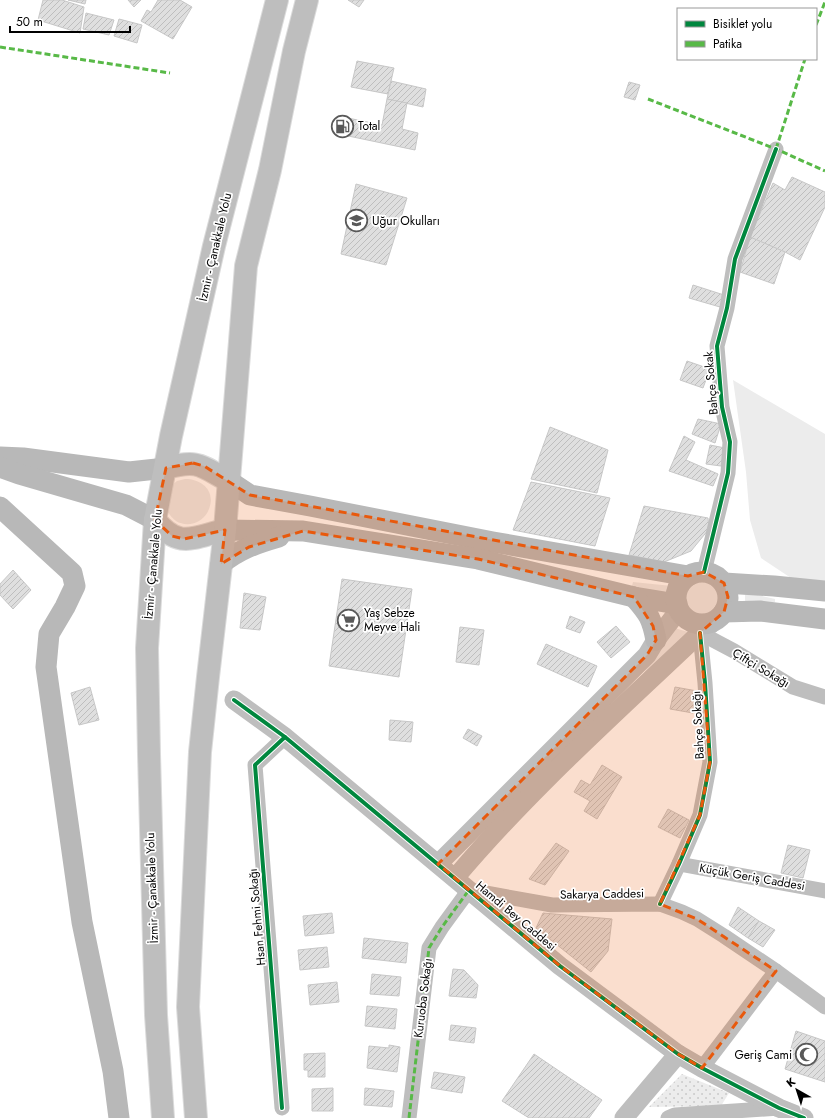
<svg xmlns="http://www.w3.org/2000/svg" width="825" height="1118" font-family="Jost,sans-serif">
<defs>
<pattern id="park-dots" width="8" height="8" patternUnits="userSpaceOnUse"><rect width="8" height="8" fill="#ececec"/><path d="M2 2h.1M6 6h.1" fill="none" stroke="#c9c9c9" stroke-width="1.8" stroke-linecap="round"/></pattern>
<pattern id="building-hatch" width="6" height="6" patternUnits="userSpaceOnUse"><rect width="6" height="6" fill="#dfdfdf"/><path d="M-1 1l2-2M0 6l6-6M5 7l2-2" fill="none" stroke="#bebebe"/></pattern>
</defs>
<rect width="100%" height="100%" fill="#fff"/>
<g fill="#ececec">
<polygon points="733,380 825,434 825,583 791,578 761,558 750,520 746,472"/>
<path d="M185,479C202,479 216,491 209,509C204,523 187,528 176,521C172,518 170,515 167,511L172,485L177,481Z"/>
<circle cx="703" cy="598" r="18"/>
<polygon points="633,582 672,586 669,599 632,586"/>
<polygon points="745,592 775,599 775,602 745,601"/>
<polygon points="675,628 691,633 647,677 644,673"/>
</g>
<polygon fill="url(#park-dots)" points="682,1074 729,1093 721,1106 649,1107"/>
<g fill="url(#building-hatch)" stroke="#c7c7c7">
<polygon points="43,0 62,0 84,7 80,33 38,20"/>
<polygon points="68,0 86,0 85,4"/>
<polygon points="128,0 141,0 134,7"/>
<polygon points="158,0 180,0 192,7 173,39 141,21 147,10 151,12"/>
<polygon points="348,0 364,0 359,7"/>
<polygon points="86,13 114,20 109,35 83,29"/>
<polygon points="119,19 142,25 137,43 114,36"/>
<polygon points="357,61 394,68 388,94 351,87"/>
<polygon points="391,81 426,89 423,107 387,99"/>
<polygon points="629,82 640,85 635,100 624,97"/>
<polygon points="387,99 407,103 402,129 418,133 415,150 334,133 338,116 382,125"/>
<polygon points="792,177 825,192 825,207 800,260 785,252 750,237 773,183 785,190"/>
<polygon points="356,184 407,198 386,265 341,254"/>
<polygon points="750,237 785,252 774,284 740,272"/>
<polygon points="693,285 724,295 720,307 689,298"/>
<polygon points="687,361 710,369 703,388 680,380"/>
<polygon points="698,419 721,424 715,443 692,434"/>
<polygon points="550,427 608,450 597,493 531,479"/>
<polygon points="684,436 695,442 686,460 718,474 713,486 669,471"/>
<polygon points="710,445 725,448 721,466 706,464"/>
<polygon points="531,482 610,498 595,546 513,530"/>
<polygon points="644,506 708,518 709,529 691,551 664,562 629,555"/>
<polygon points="13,570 31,590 13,609 0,595 0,584"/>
<polygon points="342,579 412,589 399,677 329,666"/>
<polygon points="244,593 266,597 260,630 240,628"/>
<polygon points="570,616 585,622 580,633 566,628"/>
<polygon points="616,626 630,642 611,658 597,642"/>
<polygon points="460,627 484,630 479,665 456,662"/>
<polygon points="546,644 597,666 588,687 537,664"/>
<polygon points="90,687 99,720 79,725 71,693"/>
<polygon points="675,687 697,691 693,713 670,709"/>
<polygon points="390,720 413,722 411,742 389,740"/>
<polygon points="468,729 482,736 477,746 463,738"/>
<polygon points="602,765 622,777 597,819 584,811 590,801 574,792 581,780 590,785"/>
<polygon points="668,809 689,820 680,838 658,827"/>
<polygon points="556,843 569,851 545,885 529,879"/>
<polygon points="788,845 810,850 803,878 781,873"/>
<polygon points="738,907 759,921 748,938 729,925"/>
<polygon points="332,913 334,933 305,936 303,916"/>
<polygon points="543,913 612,919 608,951 591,972 536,928"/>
<polygon points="759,921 775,930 763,947 748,938"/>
<polygon points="364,938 408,943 406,963 362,958"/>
<polygon points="327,947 329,967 300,970 298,950"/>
<polygon points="453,969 464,970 478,985 476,998 449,996"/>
<polygon points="372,974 401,977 399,996 370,994"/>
<polygon points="337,982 339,1002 310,1005 308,985"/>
<polygon points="367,1006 397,1009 395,1029 365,1026"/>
<polygon points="451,1025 476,1028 474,1043 449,1040"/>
<polygon points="796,1031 825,1041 825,1082 785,1069"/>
<polygon points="389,1045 400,1047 397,1072 367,1068 369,1046 389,1048"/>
<polygon points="325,1053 325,1077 308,1077 308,1070 304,1070 304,1054"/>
<polygon points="534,1054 602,1100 589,1118 529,1118 502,1101"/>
<polygon points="434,1072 465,1077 462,1093 431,1088"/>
<polygon points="333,1088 333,1111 312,1111 312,1089"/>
<polygon points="365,1088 394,1091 392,1107 364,1105"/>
</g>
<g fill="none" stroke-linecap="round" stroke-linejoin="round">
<defs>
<g id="trunk">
<path d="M166,468C199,459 201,466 229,481"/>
<path d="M155,520C179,550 194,537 225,530"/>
<polyline points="163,1118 156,1015 149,754 147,648 155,520 171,436 214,246 277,0"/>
<polyline points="196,1118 188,1007 200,752 208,677 225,530 246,266 270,170 294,51 307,0"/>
</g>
</defs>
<use href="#trunk" stroke="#dbdbdb" stroke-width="24"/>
<g stroke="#bebebe" stroke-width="15">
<polyline points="704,572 728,473 730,442 722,407 717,346 727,308 735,259 776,149"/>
<polyline points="700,633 734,651 793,687 825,697"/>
<polyline points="679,864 825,891"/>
<polyline points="660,904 679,864 700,815 710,762 705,683 700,633"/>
<polyline points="702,1068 776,971"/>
<polyline points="282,1108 255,765 285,737"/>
<polyline points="409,1118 429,948 442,927 469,890 552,905 660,904 682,912 697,919 724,936 776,971 825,1007"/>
<polyline points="668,1118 675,1115 779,1108"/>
</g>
<g stroke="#bebebe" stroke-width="19">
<polyline points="234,700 285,737 560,966 678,1054 702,1068 779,1108 804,1118"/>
<polyline points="438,864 647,655 656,640 679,610"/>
<path d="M455,878C529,790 617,712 700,633L716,620"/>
<polyline points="624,1118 678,1054"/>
</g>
<g stroke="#b8b8b8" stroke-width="21">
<polyline points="0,457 23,458 129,472 166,468"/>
<polyline points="0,467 19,474 126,505 155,520"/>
<polyline points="229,481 250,495 310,506 493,542 688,576"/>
<polyline points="0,507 72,573 75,586 65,607 49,634 46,667 82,922 113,1071 119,1118"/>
<polyline points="225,530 303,531 478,559 634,597 677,604"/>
<path d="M221,564C240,549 255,544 279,537"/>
<circle cx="702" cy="598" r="26"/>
<polyline points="724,583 774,586 825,591"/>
<path d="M634,597C649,614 652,619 656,640"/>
<polyline points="724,612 760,611 825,619"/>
</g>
<use href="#trunk" stroke="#bebebe" stroke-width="22"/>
<g stroke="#58b947" stroke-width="3" stroke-dasharray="6 3" stroke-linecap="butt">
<polyline points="816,25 825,2"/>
<polyline points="0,47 170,73"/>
<polyline points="648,99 776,149 825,171"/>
<polyline points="776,149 805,59"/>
<polyline points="409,1118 429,948 442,927 469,890"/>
</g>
<defs>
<g id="cycleway">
<polyline points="704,572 728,473 730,442 722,407 717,346 727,308 735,259 776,149"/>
<polyline points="234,700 285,737 560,966 678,1054 702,1068 779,1108 804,1118"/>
<polyline points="660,904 679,864 700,815 710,762 705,683 700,633"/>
<polyline points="282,1108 255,765 285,737"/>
</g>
</defs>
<use href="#cycleway" stroke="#fff" stroke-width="6"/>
<use href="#cycleway" stroke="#00873e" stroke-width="4"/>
</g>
<path fill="#e8590c" fill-opacity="0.2" stroke="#e8590c" stroke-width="3" stroke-dasharray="8 5" stroke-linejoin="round" d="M193,463L204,466L250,495L688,576L704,572L724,583L728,597L724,612L700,633L710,762L700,815L660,904L697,919L776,971L702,1068L678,1054L560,966L438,864L647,655L656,640L653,626L634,597L478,559L303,531L249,547L221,564L225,530L184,539L172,536L155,520L166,468Z"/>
<defs>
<symbol id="fuel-ring" viewBox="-11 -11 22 22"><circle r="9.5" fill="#fff" stroke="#595959" stroke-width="1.5"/><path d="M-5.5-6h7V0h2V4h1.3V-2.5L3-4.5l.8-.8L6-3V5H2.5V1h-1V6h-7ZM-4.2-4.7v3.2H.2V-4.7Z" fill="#595959"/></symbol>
<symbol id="school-ring" viewBox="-11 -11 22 22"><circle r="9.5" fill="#fff" stroke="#595959" stroke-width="1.5"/><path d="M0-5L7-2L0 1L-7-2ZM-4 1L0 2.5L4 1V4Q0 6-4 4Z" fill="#595959"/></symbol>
<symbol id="supermarket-ring" viewBox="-11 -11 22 22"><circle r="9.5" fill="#fff" stroke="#595959" stroke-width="1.5"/><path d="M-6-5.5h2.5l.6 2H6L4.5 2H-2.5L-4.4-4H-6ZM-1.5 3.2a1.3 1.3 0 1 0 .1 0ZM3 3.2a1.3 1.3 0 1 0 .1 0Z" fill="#595959"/></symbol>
<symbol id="mosque-ring" viewBox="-11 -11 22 22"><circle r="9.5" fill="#fff" stroke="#595959" stroke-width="1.5"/><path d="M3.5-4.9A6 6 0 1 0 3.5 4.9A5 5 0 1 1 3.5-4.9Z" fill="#595959"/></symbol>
</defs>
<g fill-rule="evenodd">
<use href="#fuel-ring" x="330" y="114" width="25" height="25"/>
<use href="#school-ring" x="344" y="208" width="25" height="25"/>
<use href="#supermarket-ring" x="336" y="608" width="25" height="25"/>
<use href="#mosque-ring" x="794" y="1042" width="25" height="25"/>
</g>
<g text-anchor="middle" stroke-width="3.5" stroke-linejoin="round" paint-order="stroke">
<g font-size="12" fill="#000" stroke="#fff" text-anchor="start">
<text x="358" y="130">Total</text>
<text x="372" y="225">Uğur Okulları</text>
<text x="364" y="617">Yaş Sebze<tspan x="364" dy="14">Meyve Hali</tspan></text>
<text x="792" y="1059" text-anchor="end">Geriş Cami</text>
</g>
<g font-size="12" fill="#000" stroke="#fff">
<text transform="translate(215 247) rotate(-77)" y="4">İzmir - Çanakkale Yolu</text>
<text transform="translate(711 383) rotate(-95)" y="4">Bahçe Sokak</text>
<text transform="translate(153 564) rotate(-85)" y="4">İzmir - Çanakkale Yolu</text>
<text transform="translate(761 668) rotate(31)" y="4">Çiftçi Sokağı</text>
<text transform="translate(698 725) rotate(-93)" y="4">Bahçe Sokağı</text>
<text transform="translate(752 877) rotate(10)" y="4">Küçük Geriş Caddesi</text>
<text transform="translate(152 888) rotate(-92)" y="4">İzmir - Çanakkale Yolu</text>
<text transform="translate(602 894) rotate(-1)" y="4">Sakarya Caddesi</text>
<text transform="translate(516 916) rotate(40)" y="4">Hamdi Bey Caddesi</text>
<text transform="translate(257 917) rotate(-95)" y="4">Hsan Fehmi Sokağı</text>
<text transform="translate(423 998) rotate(-83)" y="4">Kuruoba Sokağı</text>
</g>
</g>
<rect x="677" y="8" width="140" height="52" fill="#ffffff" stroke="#999999"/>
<rect x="685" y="21" width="20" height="6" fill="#00873e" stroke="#999999"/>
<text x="713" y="28" font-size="12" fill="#000000">Bisiklet yolu</text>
<rect x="685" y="41" width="20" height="6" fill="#58b947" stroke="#999999"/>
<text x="713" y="48" font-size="12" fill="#000000">Patika</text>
<g transform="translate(797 1090) rotate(321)" stroke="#ffffff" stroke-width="3" paint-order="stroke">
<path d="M0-3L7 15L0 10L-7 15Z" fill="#000000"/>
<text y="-6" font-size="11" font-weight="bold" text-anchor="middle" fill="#000000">K</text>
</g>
<path d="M10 26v6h120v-6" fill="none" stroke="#000000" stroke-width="2"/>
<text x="16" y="26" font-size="12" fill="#000000" stroke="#ffffff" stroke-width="3" paint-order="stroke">50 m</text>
</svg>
